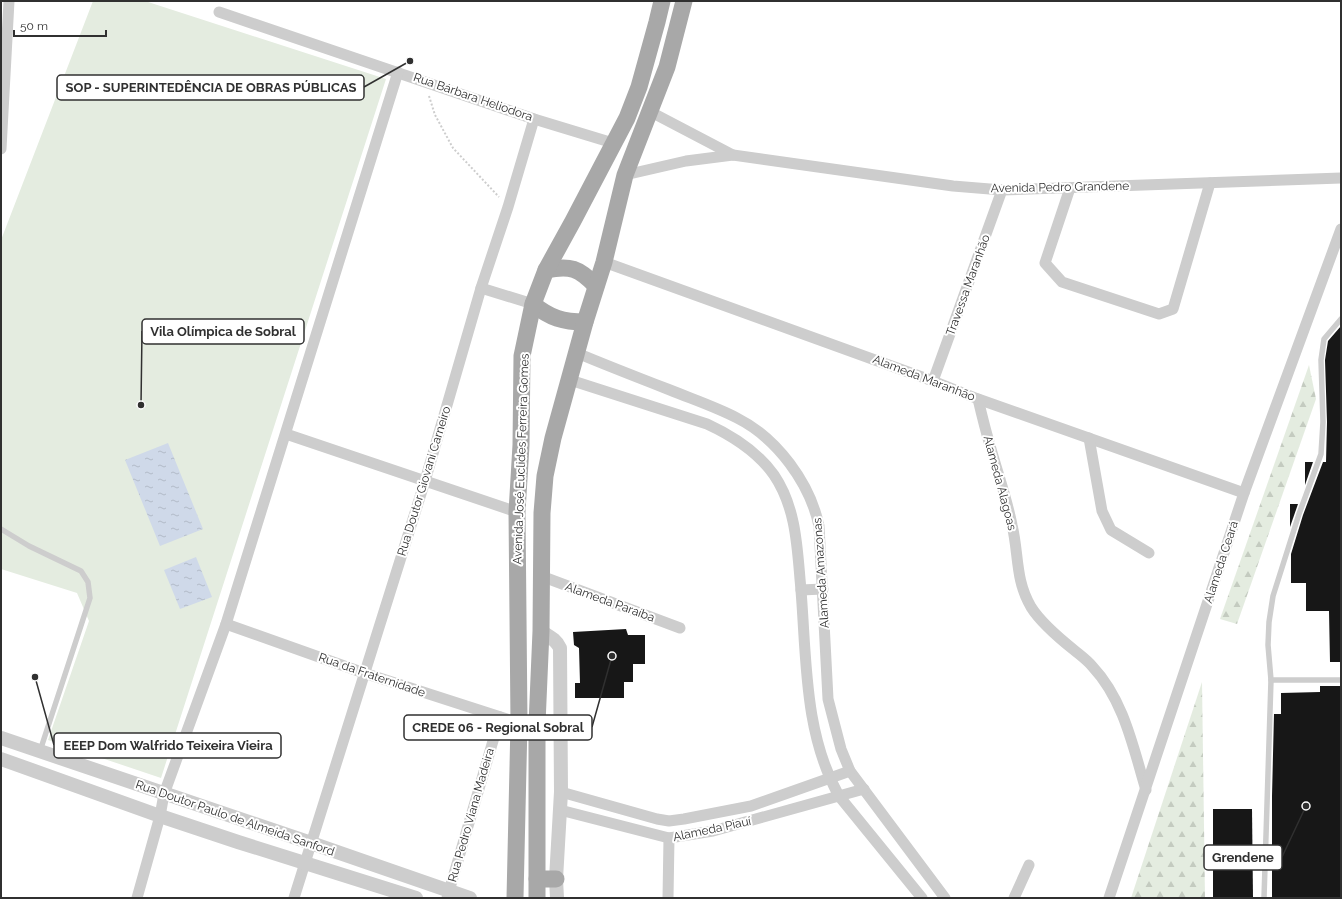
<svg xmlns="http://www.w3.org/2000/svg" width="1342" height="899" font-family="Raleway,sans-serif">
<defs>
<pattern id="forest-firs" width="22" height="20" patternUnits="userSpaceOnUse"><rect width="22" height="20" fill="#e4ece0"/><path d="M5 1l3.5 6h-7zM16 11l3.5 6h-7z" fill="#c4cbc0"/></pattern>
<pattern id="water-ripples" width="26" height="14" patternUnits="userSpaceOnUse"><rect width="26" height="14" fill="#cfd9e9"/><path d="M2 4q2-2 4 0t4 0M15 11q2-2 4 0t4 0" fill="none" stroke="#b2bbc8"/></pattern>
</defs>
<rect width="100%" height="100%" fill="#fff"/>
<g fill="url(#forest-firs)">
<polygon points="1309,365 1316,399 1237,624 1220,619"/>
<polygon points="1202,682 1205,898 1131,898"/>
</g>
<polygon fill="#e4ece0" points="93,1 145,1 386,79 161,778 48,740 89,621 77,593 1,569 1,240"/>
<g fill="url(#water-ripples)">
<polygon points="168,443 203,529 160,546 125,460"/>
<polygon points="196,557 212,597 180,609 164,570"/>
</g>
<g fill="#171717">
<polygon points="1341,326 1341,662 1330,662 1329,611 1306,611 1306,583 1291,583 1291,554 1303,515 1323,462 1326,462 1327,422 1325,360 1328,341"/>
<polygon points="1305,462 1313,462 1305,485"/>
<polygon points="1290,504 1298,504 1290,527"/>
<polygon points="626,629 628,635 645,635 645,664 633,664 633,682 624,682 624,698 575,698 575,683 580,683 579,648 574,645 573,632"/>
<polygon points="1320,686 1341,686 1341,898 1272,898 1272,796 1274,714 1281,714 1281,693 1320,692"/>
<polygon points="1213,809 1252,809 1253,898 1213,898"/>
</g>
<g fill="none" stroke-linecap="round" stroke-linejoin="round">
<polyline stroke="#cdcdcd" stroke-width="2" stroke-dasharray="2 2" stroke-linecap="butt" points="429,96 435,115 453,148 499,197"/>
<g stroke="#cdcdcd" stroke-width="5.5">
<polyline points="1,529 29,546 81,571 88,582 90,598 40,751"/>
<polyline points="1271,680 1341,680"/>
<polyline points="1264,898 1271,680 1268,645 1269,622 1273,596 1299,514 1321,454 1323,422 1321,360 1324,339 1341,319"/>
</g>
<g stroke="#cdcdcd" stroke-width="11">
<polyline points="219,12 534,119 613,143"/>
<polyline points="649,111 733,155"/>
<polyline points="1,149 9,1"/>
<polyline points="625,175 686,161 733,155 953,186 1002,190 1341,178"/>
<polyline points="1070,188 1045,263 1062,282 1159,314 1173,309 1210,183"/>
<polyline points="604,262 933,381 978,399 1244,493"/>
<polyline points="481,288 533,304"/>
<path d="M577,353C608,366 639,378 670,390C692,399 716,407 737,418C777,438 810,483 819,526L828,699L841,749L850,771L945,898"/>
<path d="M570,380L707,424C733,436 757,451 774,475C795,506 797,543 800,579C807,651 802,730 839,796L922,898"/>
<polyline points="933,381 1002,190"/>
<path d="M978,399C982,416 986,432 991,449C998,474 1007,499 1012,525C1019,554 1015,580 1031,607C1041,623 1059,638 1074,650C1080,655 1087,660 1092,666C1124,700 1133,747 1146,790"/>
<polyline points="286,434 517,512"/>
<polyline points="1089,438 1102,511 1111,530 1149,553"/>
<polyline points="541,576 680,628"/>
<polyline points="801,590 823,589"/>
<polyline points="226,624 364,673 519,723"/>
<polyline points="561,792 657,819 669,821 684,819 751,806 850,771"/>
<polyline points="560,810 669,838 713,831 864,789"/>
<polyline points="137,898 160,816 164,794 226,624 398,72"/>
<polyline points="294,898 425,481 481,288 508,207 534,119"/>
<polyline points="447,898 500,717"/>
<polyline points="668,898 669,838"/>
<polyline points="1014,898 1029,865"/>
<polyline points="1109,898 1244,493 1341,229"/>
</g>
<g stroke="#cdcdcd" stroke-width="14">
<path d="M541,631C548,636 556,639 560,648L561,792L556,879L557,898"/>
<polyline points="1,738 311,843 470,898"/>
<polyline points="1,759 160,816 238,842 416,898"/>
</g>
<g stroke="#a8a8a8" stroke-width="17">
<path d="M546,270C570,265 579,268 596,286"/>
<path d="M533,304C550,318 563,322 585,322"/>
<polyline points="537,879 556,879"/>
<polyline points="515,898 519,723 517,512 521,445 522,356 533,304 546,270 573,221 627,118 639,87 657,22 662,1"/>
<polyline points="537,898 537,724 541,631 542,513 545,476 553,438 585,322 604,262 625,175 667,67 684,1"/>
</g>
</g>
<g text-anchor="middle" stroke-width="4" stroke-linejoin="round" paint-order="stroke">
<g font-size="12" fill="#303030" stroke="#fff">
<text transform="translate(473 97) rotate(19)" y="4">Rua Bárbara Heliodora</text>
<text transform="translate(1060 187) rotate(-1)" y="4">Avenida Pedro Grandene</text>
<text transform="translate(968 285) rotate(-70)" y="4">Travessa Maranhão</text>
<text transform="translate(924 378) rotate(21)" y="4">Alameda Maranhão</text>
<text transform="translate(521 459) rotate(-88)" y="4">Avenida José Euclides Ferreira Gomes</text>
<text transform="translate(424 481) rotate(-73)" y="4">Rua Doutor Giovani Carneiro</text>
<text transform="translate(1000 483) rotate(75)" y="4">Alameda Alagoas</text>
<text transform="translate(1221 562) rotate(-72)" y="4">Alameda Ceará</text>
<text transform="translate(821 573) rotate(-94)" y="4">Alameda Amazonas</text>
<text transform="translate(610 602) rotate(20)" y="4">Alameda Paraíba</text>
<text transform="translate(372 675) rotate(19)" y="4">Rua da Fraternidade</text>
<text transform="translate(471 815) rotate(-74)" y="4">Rua Pedro Viana Madeira</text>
<text transform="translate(235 818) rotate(19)" y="4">Rua Doutor Paulo de Almeida Sanford</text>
<text transform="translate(712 829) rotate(-12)" y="4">Alameda Piauí</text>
</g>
</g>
<path fill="none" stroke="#303030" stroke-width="1.5" d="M410 61L364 87M141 405L142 331M612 656L592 727M35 677L54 745M1306 806L1282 857"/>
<g fill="#303030" stroke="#fff" stroke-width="1.5">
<circle cx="410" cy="61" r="4"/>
<circle cx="141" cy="405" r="4"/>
<circle cx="612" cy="656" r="4"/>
<circle cx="35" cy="677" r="4"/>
<circle cx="1306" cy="806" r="4"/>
</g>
<g fill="#fff" stroke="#303030" stroke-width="1.5">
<rect x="57" y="75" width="307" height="25" rx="4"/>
<rect x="142" y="319" width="162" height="25" rx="4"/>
<rect x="404" y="715" width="188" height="25" rx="4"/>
<rect x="54" y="733" width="227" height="25" rx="4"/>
<rect x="1204" y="845" width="78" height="25" rx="4"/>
</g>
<g font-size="13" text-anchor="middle" font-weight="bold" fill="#303030">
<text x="211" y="92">SOP - SUPERINTEDÊNCIA DE OBRAS PÚBLICAS</text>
<text x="223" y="336">Vila Olímpica de Sobral</text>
<text x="498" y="732">CREDE 06 - Regional Sobral</text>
<text x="168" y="750">EEEP Dom Walfrido Teixeira Vieira</text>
<text x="1243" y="862">Grendene</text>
</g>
<rect width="1342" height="899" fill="none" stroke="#303030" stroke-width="4"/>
<path d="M14 30v6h92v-6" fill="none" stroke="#303030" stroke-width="2"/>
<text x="20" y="30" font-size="12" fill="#303030" stroke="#ffffff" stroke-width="3" paint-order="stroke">50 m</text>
</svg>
